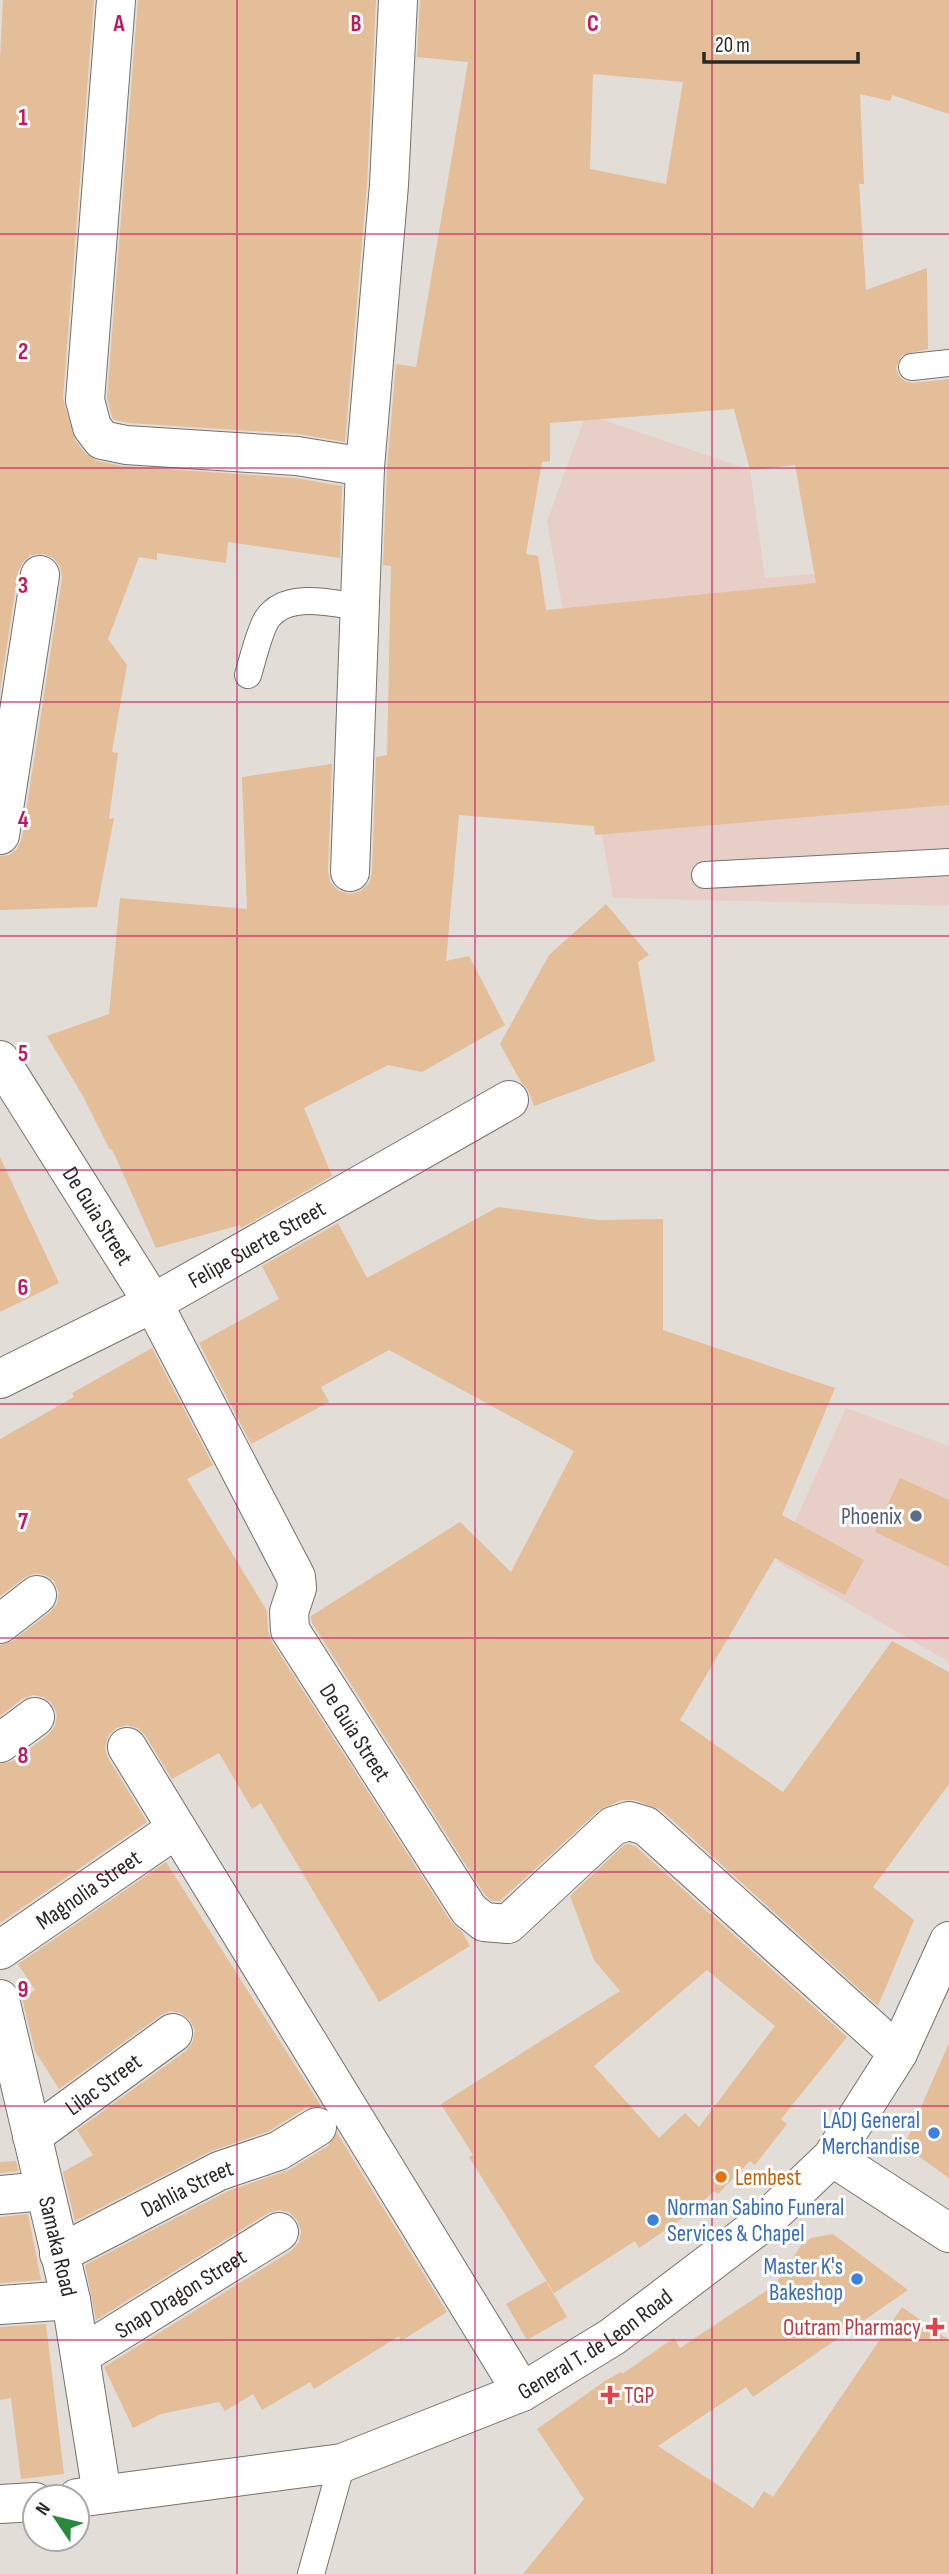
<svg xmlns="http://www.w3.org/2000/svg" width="949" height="2574" font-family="'Sofia Sans Condensed',sans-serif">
<rect width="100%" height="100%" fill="#e3ddd8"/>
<g fill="#e7cec7">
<polygon points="586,414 750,470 765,578 949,563 949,906 613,898 547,521"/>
<polygon points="846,1408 949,1446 949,1662 777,1562"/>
</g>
<g fill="#e4bd99" fill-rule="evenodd">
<polygon points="3,0 94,0 63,398 75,440 85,453 97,461 122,466 295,478 342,486 340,558 228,542 226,563 157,553 157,560 139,557 108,639 127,665 112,752 118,753 109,819 114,818 97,907 0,910 0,856 9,855 17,849 22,838 62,578 60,566 53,558 44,554 31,555 23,562 18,572 0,691 0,59"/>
<polygon points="138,0 376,0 367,184 345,442 299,434 129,423 114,420 112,417 107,398"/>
<path d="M420,0H949V114L892,95L890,101L860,94L864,184H859L866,290L927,268L928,349L902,355L896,368L899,376L905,381L913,383L949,379V805L595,835L594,826L459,815L446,961L469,956L505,1025L422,1072L388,1065L304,1108L332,1176L241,1228L240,1225L156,1248L112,1149L110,1150L83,1096L47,1036L109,1014L120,898L247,909L242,777L332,764L328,871L330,882L339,891L350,894L361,891L369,883L372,873L376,757L387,755L391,566L383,565L387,468L396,364L416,367L468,62L417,57ZM593,74L683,82L666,184L590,169ZM734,409L750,470L795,465L816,583L546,610L538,556L526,554L542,462L550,461V423Z"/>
<polygon points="606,904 649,955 638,962 655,1061 534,1106 528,1090 521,1082 500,1044 549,955"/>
<polygon points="0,1157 59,1283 0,1312"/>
<polygon points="498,1207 598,1220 663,1219 663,1330 835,1388 782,1515 864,1560 845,1595 775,1558 680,1720 783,1792 892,1641 949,1672 949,1784 873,1887 914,1920 878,2006 661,1810 635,1800 622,1800 599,1810 500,1901 492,1901 485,1895 312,1623 311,1616 460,1522 511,1572 574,1451 389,1350 321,1387 329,1402 251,1444 199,1343 279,1299 262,1266 338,1223 367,1278"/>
<polygon points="152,1348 213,1465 187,1479 267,1611 268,1631 272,1642 451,1922 462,1932 470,1946 379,2002 261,1803 252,1809 219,1753 172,1779 145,1735 138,1728 127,1725 116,1728 108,1736 105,1748 108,1758 147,1822 0,1923 0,1764 13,1761 48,1735 55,1726 57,1715 52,1703 43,1697 33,1695 22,1699 0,1716 0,1645 13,1641 50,1612 57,1604 59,1593 54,1581 45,1575 35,1573 24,1578 0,1596 0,1439 74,1397 72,1393"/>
<polygon points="900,1478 949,1500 949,1567 875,1532"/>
<path d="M629,1844L635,1846L847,2037L781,2119L787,2124L755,2165L750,2161L718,2194L714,2191L690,2213L639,2248L635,2241L554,2293L469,2157L473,2155L441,2104L620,1991L594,1960L570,1896L624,1845ZM707,1970L775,2026L699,2127L685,2113L659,2138L594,2066Z"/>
<polygon points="166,1862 321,2106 306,2108 269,2131 209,2152 75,2221 63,2172 93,2155 77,2130 186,2051 193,2041 195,2030 190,2020 181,2013 170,2011 161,2015 59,2089 35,2051 22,1998 35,1990 18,1964"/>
<polygon points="949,2043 949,2178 904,2146"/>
<polygon points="337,2133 447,2312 401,2341 399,2336 314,2389 310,2382 262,2410 253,2394 225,2411 219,2402 161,2414 133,2428 104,2367 291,2251 299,2242 301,2231 297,2220 289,2212 279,2210 268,2213 96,2320 85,2265 228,2191 289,2170 328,2146"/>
<polygon points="16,2161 18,2171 0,2173 0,2162"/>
<polygon points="28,2214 41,2280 0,2283 0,2217"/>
<polygon points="833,2234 908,2290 753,2397 746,2387 658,2446 753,2508 764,2491 773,2497 902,2307 949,2340 949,2574 523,2574 584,2499 537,2429 605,2381 621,2372 622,2374 674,2338 680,2348 775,2285 802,2244 811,2238"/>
<polygon points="546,2281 567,2317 527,2340 506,2304"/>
<polygon points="46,2324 64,2474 21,2479 11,2398 0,2400 0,2327"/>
</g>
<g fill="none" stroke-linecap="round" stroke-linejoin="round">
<defs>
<g id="lane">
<polyline points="912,367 949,363"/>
<path d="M248,675C252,662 260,629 267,619C286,591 331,603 359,607"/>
<polyline points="705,875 949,862"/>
<polyline points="311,2574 342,2463"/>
</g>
<g id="street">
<polyline points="116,0 85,400 92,427 102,440 126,445 297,456 365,467"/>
<polyline points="0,835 40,575"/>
<polyline points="350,872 365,467 389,185 398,0"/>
<path id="s1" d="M0,1060L153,1303L296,1577L297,1588L289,1612L290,1630L469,1910L484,1922L508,1924L613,1826L629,1821L646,1826L898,2053"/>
<path id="s2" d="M0,1379L153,1303L509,1100"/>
<polyline points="0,1624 37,1595"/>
<polyline points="0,1743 35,1717"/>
<polyline points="127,1747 522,2392"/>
<path id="s3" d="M0,1950L176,1829"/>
<path id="s4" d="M0,1999L71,2300L102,2494"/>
<path id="s5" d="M32,2136L173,2033"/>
<polyline points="0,2195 44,2191"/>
<path id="s6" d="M59,2254L219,2171L278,2151L317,2127"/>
<polyline points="0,2305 71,2300"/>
<path id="s7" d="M81,2355L279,2232"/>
</g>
<g id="secondary">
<polyline points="832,2157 949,2233"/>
<path id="s8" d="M77,2498L342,2463L522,2392L612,2337L765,2221L832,2157L898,2053L949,1941"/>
<polyline points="0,2504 35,2502"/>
</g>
</defs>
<use href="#lane" stroke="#76716c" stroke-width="28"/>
<use href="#street" stroke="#76716c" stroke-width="40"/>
<use href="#secondary" stroke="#76716c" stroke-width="40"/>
<use href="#lane" stroke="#fff" stroke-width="26"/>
<use href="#street" stroke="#fff" stroke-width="38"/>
<use href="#secondary" stroke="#fff" stroke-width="38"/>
</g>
<path fill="none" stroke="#c2185b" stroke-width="2" stroke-opacity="0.55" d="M237,0V2574M475,0V2574M712,0V2574M0,234H949M0,468H949M0,702H949M0,936H949M0,1170H949M0,1404H949M0,1638H949M0,1872H949M0,2106H949M0,2340H949"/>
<circle fill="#5c6f8a" stroke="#fff" stroke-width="2.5" cx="916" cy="1516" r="7"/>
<g fill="#3f7fe0" stroke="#fff" stroke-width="2.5">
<circle cx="934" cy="2133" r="7"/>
<circle cx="653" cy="2220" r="7"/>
<circle cx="857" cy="2279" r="7"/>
</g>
<circle fill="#e8710a" stroke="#fff" stroke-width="2.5" cx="721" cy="2177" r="7"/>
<g fill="#e0444e" stroke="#fff" stroke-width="2.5">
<path d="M931.5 2316.5h7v7h7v7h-7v7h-7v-7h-7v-7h7z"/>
<path d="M606.5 2384.5h7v7h7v7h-7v7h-7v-7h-7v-7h7z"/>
</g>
<g text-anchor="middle" stroke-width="6" stroke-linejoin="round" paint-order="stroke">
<g font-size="23" fill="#2b2826" stroke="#fff">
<text dy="8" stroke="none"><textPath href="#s1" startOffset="184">De Guia Street</textPath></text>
<text dy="8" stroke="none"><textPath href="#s2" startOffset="290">Felipe Suerte Street</textPath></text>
<text dy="8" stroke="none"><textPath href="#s1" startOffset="772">De Guia Street</textPath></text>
<text dy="8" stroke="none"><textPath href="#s3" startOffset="107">Magnolia Street</textPath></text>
<text dy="8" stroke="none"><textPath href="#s5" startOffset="88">Lilac Street</textPath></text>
<text dy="8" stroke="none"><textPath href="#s6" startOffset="144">Dahlia Street</textPath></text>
<text dy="8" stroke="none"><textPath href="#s4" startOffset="254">Samaka Road</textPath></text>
<text dy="8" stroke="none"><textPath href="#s7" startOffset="117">Snap Dragon Street</textPath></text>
<text dy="8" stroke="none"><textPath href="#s8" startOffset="548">General T. de Leon Road</textPath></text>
</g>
<g font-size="23" fill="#4e5e75" stroke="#fff" text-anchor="end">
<text x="902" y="1524">Phoenix</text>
</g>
<g font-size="23" fill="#366cbe" stroke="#fff" text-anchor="end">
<text x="920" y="2128">LADJ General<tspan x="920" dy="26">Merchandise</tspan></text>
<text x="667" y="2215" text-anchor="start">Norman Sabino Funeral<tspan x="667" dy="26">Services &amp; Chapel</tspan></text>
<text x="843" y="2274">Master K's<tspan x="843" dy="26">Bakeshop</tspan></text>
</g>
<g font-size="23" fill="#c56008" stroke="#fff" text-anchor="start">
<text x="735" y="2185">Lembest</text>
</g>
<g font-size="23" fill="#be3a42" stroke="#fff" text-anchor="end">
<text x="921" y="2335">Outram Pharmacy</text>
<text x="624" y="2403" text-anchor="start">TGP</text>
</g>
</g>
<g font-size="23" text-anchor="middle" font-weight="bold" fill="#c2185b" stroke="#fff" stroke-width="6" stroke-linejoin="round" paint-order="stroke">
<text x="119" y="31">A</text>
<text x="356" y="31">B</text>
<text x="593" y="31">C</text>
<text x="23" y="125">1</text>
<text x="23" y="359">2</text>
<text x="23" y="593">3</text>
<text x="23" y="827">4</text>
<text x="23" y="1061">5</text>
<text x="23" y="1295">6</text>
<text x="23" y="1529">7</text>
<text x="23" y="1763">8</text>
<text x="23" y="1997">9</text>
</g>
<g transform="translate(56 2518) rotate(305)"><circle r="33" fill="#ffffff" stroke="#aaa9a8" stroke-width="2"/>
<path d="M0-5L12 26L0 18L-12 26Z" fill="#298a3e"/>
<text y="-10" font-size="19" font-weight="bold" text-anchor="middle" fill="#2b2826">N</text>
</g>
<path d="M704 52v10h154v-10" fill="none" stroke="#2b2826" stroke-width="3.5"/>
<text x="715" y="52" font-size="21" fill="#2b2826" stroke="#ffffff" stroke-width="5" paint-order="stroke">20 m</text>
</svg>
